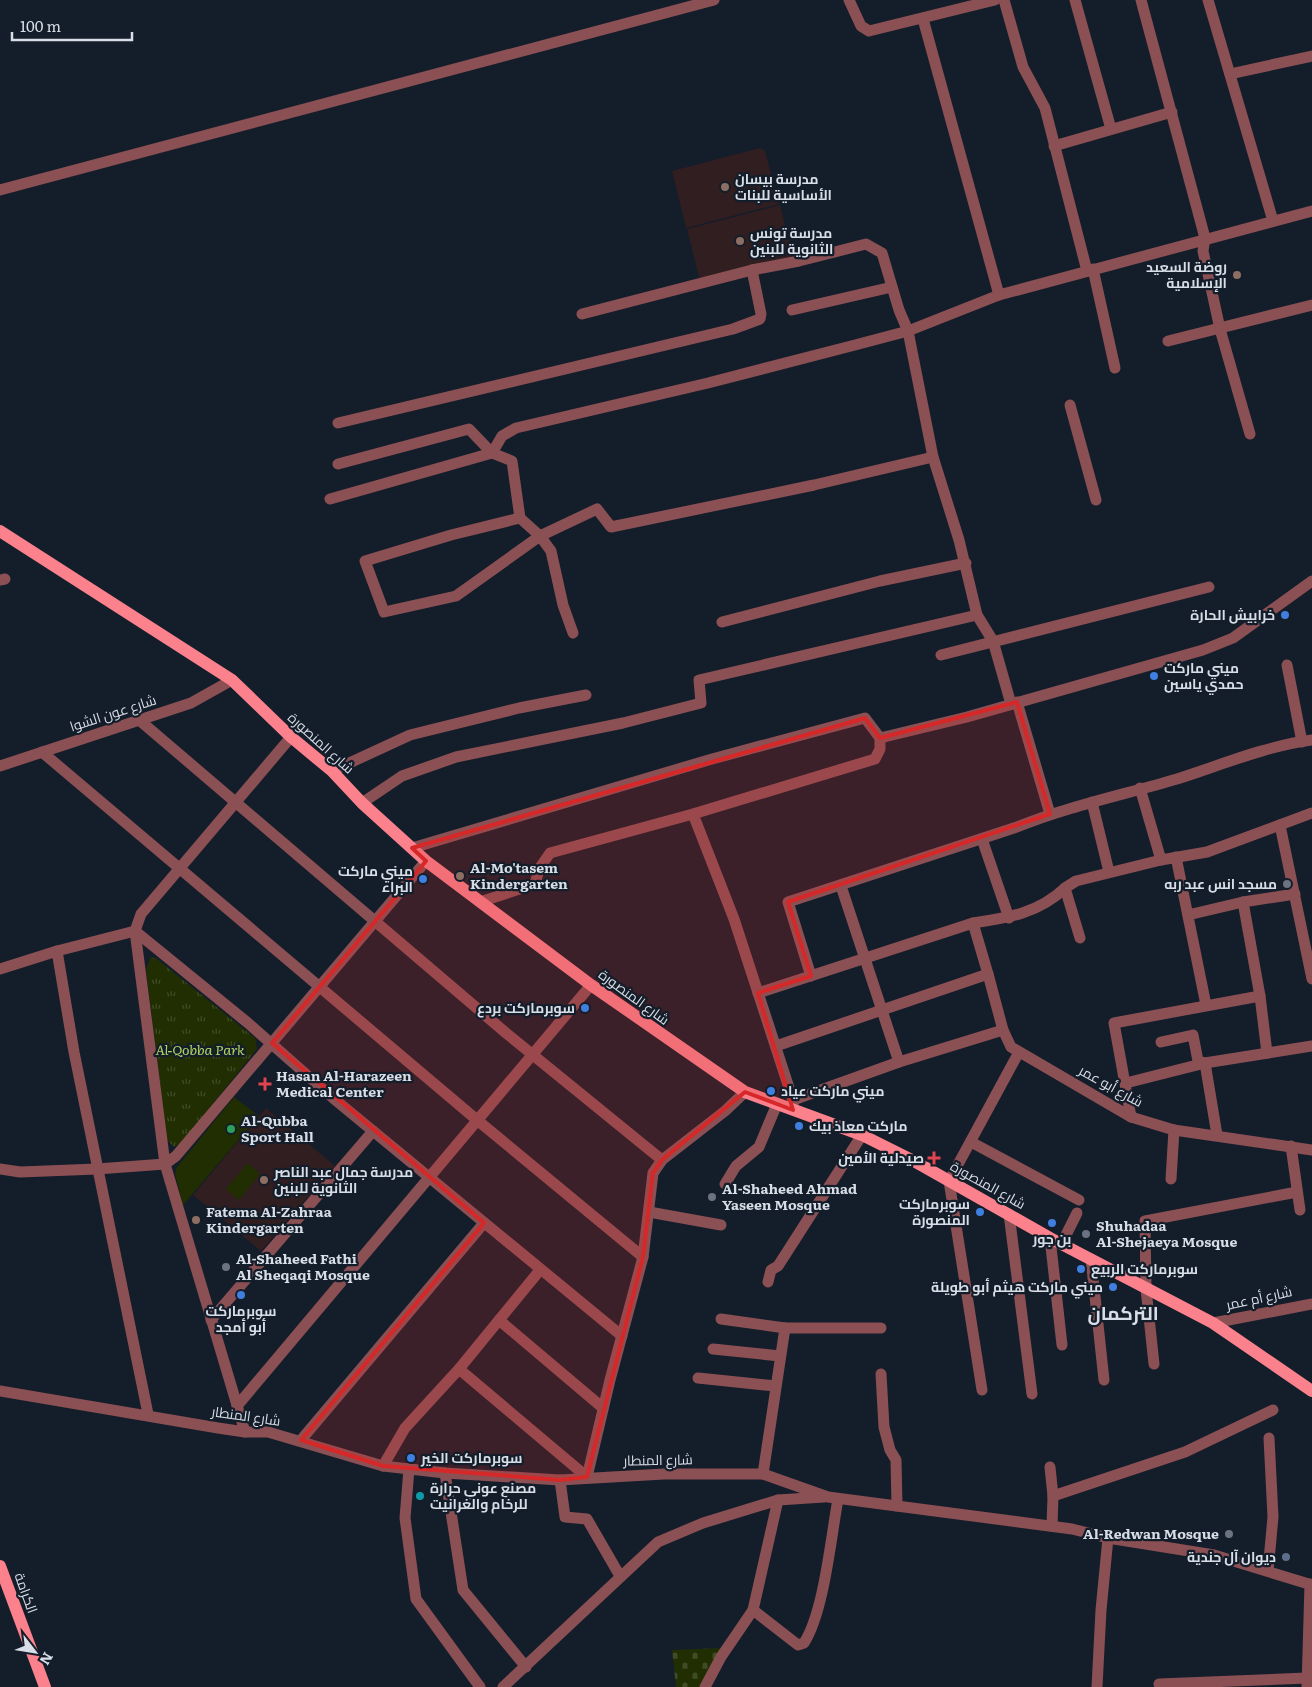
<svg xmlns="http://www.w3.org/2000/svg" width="1312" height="1687" font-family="Literata,Cairo,serif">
<defs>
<pattern id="cemetery-stones" width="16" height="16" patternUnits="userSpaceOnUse" patternTransform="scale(1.25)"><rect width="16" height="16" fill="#212e01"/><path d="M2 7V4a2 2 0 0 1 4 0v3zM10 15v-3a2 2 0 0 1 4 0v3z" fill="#404c26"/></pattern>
<pattern id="park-tufts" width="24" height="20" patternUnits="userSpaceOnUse" patternTransform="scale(1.25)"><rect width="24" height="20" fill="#212e01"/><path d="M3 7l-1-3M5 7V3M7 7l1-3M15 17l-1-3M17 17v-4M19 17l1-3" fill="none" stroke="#404c26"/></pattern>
</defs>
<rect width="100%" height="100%" fill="#141d2a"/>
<g fill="#311e20">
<polygon points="760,148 765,151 779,204 686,228 672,171"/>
<polygon points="780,205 793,258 704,279 699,277 687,229"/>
<polygon points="266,1108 335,1166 261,1251 193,1195"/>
</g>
<polygon fill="url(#cemetery-stones)" points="722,1648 700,1687 676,1687 672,1650"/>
<polygon fill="url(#park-tufts)" points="151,957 157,959 255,1038 257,1049 181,1143 174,1147 167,1140 146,969"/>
<g fill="#212e01">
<polygon points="234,1097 259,1116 183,1205 175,1174 177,1167"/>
<polygon points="248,1163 260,1174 239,1200 226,1189"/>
</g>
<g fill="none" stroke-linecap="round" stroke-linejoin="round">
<g stroke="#8b5054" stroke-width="11">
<polyline points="849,0 861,26 869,31 995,0"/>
<polyline points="1004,0 1023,67 1045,108 1087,271"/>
<polyline points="1075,0 1111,129"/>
<polyline points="1141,0 1205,238 1203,251 1220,329 1250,434"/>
<polyline points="1208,0 1273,221"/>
<polyline points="923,19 999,295"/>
<polyline points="1230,74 1312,56"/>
<polyline points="1054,146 1172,112"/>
<polyline points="0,190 714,0"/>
<polyline points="1093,269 1115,368"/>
<polyline points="792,310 892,287"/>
<polyline points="582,314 752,270 799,261 866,244 882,253 899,310 908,331 933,457 959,540 977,615 993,641 1011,704"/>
<polyline points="1168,341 1312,305"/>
<polyline points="1070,405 1096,500"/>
<polyline points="338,423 733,329 760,319 761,314 752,270"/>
<polyline points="338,464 469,429 492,453 512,461 520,518 540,536 551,551 563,605 573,633"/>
<polyline points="330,499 492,453 502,436 516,428 708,383 855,345 908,331 999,295 1312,211"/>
<polyline points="520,518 451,535 365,561 384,612 456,596 540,536 597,509 611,527 814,485 933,457"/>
<polyline points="0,580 5,579"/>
<polyline points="722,622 880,581 966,563"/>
<polyline points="941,655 1209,587"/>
<polyline points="1287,665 1302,742"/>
<polyline points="1017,702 1050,814"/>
<polyline points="138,719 506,1033 662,1160"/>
<polyline points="42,752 477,1120 643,1257"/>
<polyline points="0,766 191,703 232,680"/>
<polyline points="332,771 410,735 519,708 586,695"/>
<polyline points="1140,788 1161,860"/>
<polyline points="1092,802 1109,872"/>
<polyline points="362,803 402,776 456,757 623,723 701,703 699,680 977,615"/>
<polyline points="693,814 734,919 793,1100 793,1108"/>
<polyline points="1280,825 1312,979"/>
<polyline points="982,839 1009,918"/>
<polyline points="412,848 712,759 865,718 880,738 967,717 1203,650 1233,638 1312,581"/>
<polyline points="1176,857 1206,1005"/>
<polyline points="841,886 899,1062"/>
<polyline points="480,902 535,884 539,869 550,853 693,814 875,759 880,749 880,738"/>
<polyline points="1188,915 1243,902"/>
<polyline points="973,923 988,974"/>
<polyline points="135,931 248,1023 333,1098 622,1336"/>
<polyline points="1080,938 1065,888 1076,881 1161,860 1207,852 1312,813"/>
<polyline points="57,951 74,1052 148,1414"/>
<polyline points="0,969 57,951 135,931"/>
<path d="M811,976L788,902L1017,827C1069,806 1123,795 1177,779C1221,765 1266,746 1312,740"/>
<path d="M758,993L973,923C1008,918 1039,913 1065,888"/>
<polyline points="1003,1030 1011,1047 1131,1117 1174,1130 1312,1150"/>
<polyline points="1161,1042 1193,1035 1198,1061 1205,1063 1217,1135"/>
<polyline points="776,1046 988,974 1003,1030 899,1062 793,1100"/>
<polyline points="1267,1053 1260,996 1243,902 1295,894"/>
<polyline points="1126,1083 1205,1063 1312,1046"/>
<polyline points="1131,1117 1114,1023 1260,996"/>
<polyline points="971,1142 1079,1200"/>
<polyline points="1291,1146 1300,1210"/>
<polyline points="0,1169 20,1172 97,1169 165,1164 176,1156 426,861"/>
<polyline points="1171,1179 1174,1130"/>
<polyline points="725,1184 736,1166 759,1147 777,1104"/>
<polyline points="649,1212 721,1225"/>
<polyline points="1009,1214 1032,1394"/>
<polyline points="1050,1238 1062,1345"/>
<polyline points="1062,1243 1077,1213"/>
<polyline points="1091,1259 1104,1380"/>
<polyline points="768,1282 771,1270 778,1266 862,1135"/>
<polyline points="721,1319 785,1328"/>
<polyline points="211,1320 373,1131"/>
<polyline points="499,1320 603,1408"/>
<polyline points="1213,1323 1312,1304"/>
<polyline points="713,1349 780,1356"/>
<polyline points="1154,1364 1146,1289 1145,1221 1297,1192"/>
<polyline points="459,1369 587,1477 610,1380 643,1257 653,1173 662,1160 725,1111 745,1092"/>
<polyline points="881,1374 884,1427 890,1450 896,1460 897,1506"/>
<polyline points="698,1378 775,1386"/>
<polyline points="982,1390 949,1181 1019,1052"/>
<polyline points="0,1391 218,1428 245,1432 268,1432 383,1466 445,1473 560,1480 664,1474 763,1474 828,1497 1072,1529 1108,1538 1214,1555 1312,1585"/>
<polyline points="237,1406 591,985"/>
<polyline points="245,1432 165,1164 135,931 141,914 291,737"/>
<polyline points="301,1440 484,1223"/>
<polyline points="383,1466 405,1428 459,1369 540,1270"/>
<polyline points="1050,1467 1053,1496 1052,1526"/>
<polyline points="409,1469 405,1518 416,1599 480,1687"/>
<polyline points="445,1473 463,1590 526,1667"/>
<polyline points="763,1474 785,1328 881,1328"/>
<polyline points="560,1480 565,1517 587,1519 620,1576"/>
<polyline points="1053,1496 1185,1452 1273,1410"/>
<polyline points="1268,1571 1273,1517 1269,1438"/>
<path d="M753,1610L798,1645L804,1643C824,1612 831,1537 838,1499"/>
<polyline points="1159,1684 1307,1678"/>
<polyline points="503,1687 658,1542 703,1523 778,1500 824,1497"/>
<polyline points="705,1687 721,1657 753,1610 778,1500"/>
<polyline points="1097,1687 1101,1610 1108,1538"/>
<polyline points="1307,1687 1310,1584"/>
</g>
<g stroke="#fb818c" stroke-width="12">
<polyline points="0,531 232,680 291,737 332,771 362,803 426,861 591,985 745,1092 862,1135 914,1161 1050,1238 1213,1323 1312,1391"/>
<polyline points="0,1566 45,1687"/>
</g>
</g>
<path fill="#d62828" fill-opacity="0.2" stroke="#d62828" stroke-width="4" stroke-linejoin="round" d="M1017,702L1050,814L788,902L811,976L758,993L793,1110L745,1092L662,1160L653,1173L643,1257L587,1477L560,1480L383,1466L301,1440L484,1223L272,1043L426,861L412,848L865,718L880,738Z"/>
<g fill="#8d6e63" stroke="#141d2a" stroke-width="2">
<circle cx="725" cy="187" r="5"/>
<circle cx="740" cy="241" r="5"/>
<circle cx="1237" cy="275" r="5"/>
<circle cx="460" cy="876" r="5"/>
<circle cx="264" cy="1180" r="5"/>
<circle cx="196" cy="1220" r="5"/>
</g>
<g fill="#3f7fe0" stroke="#141d2a" stroke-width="2">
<circle cx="1285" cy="615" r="5"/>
<circle cx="1154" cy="676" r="5"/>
<circle cx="423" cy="879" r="5"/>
<circle cx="585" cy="1008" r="5"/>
<circle cx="771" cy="1091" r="5"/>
<circle cx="799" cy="1126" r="5"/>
<circle cx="980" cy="1212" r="5"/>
<circle cx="1052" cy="1223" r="5"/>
<circle cx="1081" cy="1269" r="5"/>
<circle cx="1113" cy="1287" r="5"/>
<circle cx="241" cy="1295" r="5"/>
<circle cx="411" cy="1458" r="5"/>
</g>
<g fill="#6b7280" stroke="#141d2a" stroke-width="2">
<circle cx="1287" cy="884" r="5"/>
<circle cx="712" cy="1197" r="5"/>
<circle cx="1086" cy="1234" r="5"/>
<circle cx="226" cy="1267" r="5"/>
<circle cx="1229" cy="1534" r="5"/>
</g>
<g fill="#e0444e" stroke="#141d2a" stroke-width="2">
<path d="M262.5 1076.5h5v5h5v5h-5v5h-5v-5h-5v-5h5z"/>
<path d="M931.5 1150.5h5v5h5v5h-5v5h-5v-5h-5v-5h5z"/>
</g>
<circle fill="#2e9e5b" stroke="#141d2a" stroke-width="2" cx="231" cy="1129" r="5"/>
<circle fill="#0f9aa8" stroke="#141d2a" stroke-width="2" cx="420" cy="1496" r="5"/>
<circle fill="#5c6f8a" stroke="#141d2a" stroke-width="2" cx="1286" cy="1557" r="5"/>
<g text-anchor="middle" stroke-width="4.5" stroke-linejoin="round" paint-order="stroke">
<g font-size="14" font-weight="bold" fill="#d7dee7" stroke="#141d2a" text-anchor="start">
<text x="735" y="184">مدرسة بيسان<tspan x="735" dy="16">الأساسية للبنات</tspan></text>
<text x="750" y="238">مدرسة تونس<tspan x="750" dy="16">الثانوية للبنين</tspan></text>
<text x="1227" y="272" text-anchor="end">روضة السعيد<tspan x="1227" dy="16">الإسلامية</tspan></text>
<text x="1275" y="620" text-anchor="end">خرابيش الحارة</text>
<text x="1164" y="673">ميني ماركت<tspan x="1164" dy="16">حمدي ياسين</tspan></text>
<text x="470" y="873">Al-Mo'tasem<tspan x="470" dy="16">Kindergarten</tspan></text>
<text x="413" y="876" text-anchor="end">ميني ماركت<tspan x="413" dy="16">البراء</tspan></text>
<text x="1277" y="889" text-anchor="end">مسجد انس عبد ربه</text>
<text x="575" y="1013" text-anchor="end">سوبرماركت بردع</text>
<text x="276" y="1081">Hasan Al-Harazeen<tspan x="276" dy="16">Medical Center</tspan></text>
<text x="781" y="1096">ميني ماركت عياد</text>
<text x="241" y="1126">Al-Qubba<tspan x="241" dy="16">Sport Hall</tspan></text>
<text x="809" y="1131">ماركت معاذ بيك</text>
<text x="924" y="1163" text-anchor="end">صيدلية الأمين</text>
<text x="274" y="1177">مدرسة جمال عبد الناصر<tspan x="274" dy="16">الثانوية للبنين</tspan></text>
<text x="722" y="1194">Al-Shaheed Ahmad<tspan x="722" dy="16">Yaseen Mosque</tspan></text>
<text x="970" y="1209" text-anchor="end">سوبرماركت<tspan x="970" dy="16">المنصورة</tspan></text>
<text x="206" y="1217">Fatema Al-Zahraa<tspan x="206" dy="16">Kindergarten</tspan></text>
<text x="1096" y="1231">Shuhadaa<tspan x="1096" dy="16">Al-Shejaeya Mosque</tspan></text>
<text x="1052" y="1244" text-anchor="middle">بن جور</text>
<text x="236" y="1264">Al-Shaheed Fathi<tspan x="236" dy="16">Al Sheqaqi Mosque</tspan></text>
<text x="1091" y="1274">سوبرماركت الربيع</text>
<text x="1103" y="1292" text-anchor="end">ميني ماركت هيثم أبو طويلة</text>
<text x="241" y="1316" text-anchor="middle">سوبرماركت<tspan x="241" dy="16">أبو أمجد</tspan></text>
<text x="421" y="1463">سوبرماركت الخير</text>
<text x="430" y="1493">مصنع عوني حرارة<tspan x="430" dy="16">للرخام والغرانيت</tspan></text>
<text x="1219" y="1539" text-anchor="end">Al-Redwan Mosque</text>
<text x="1276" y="1562" text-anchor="end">ديوان آل جندية</text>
</g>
<g font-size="14" fill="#d7dee7" stroke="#141d2a">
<text transform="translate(113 713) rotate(-18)" y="5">شارع عون الشوا</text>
<text transform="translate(321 743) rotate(42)" y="5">شارع المنصورة</text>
<text transform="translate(634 997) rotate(36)" y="5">شارع المنصورة</text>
<text transform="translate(1111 1086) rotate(29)" y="5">شارع أبو عمر</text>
<text transform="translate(988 1185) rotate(29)" y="5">شارع المنصورة</text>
<text transform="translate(1259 1298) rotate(-12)" y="5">شارع أم عمر</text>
<text transform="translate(246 1416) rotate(8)" y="5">شارع المنطار</text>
<text transform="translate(658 1460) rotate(-1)" y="5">شارع المنطار</text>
<text transform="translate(26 1593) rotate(70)" y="5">الكرامة</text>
</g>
<g font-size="14" font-style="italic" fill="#aed465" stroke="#141d2a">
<text x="200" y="1055">Al-Qobba Park</text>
</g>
<g font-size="19" font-weight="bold" fill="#d7dee7" stroke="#141d2a">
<text x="1123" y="1320">التركمان</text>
</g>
</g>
<g transform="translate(35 1652) rotate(121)" stroke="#141d2a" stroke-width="4" paint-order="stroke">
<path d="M0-4L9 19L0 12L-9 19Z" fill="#d7dee7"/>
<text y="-8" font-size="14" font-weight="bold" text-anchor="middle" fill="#d7dee7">N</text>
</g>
<path d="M12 32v8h120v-8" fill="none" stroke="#d7dee7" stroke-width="2.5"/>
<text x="20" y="32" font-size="15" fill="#d7dee7" stroke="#141d2a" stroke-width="4" paint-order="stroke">100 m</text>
</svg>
